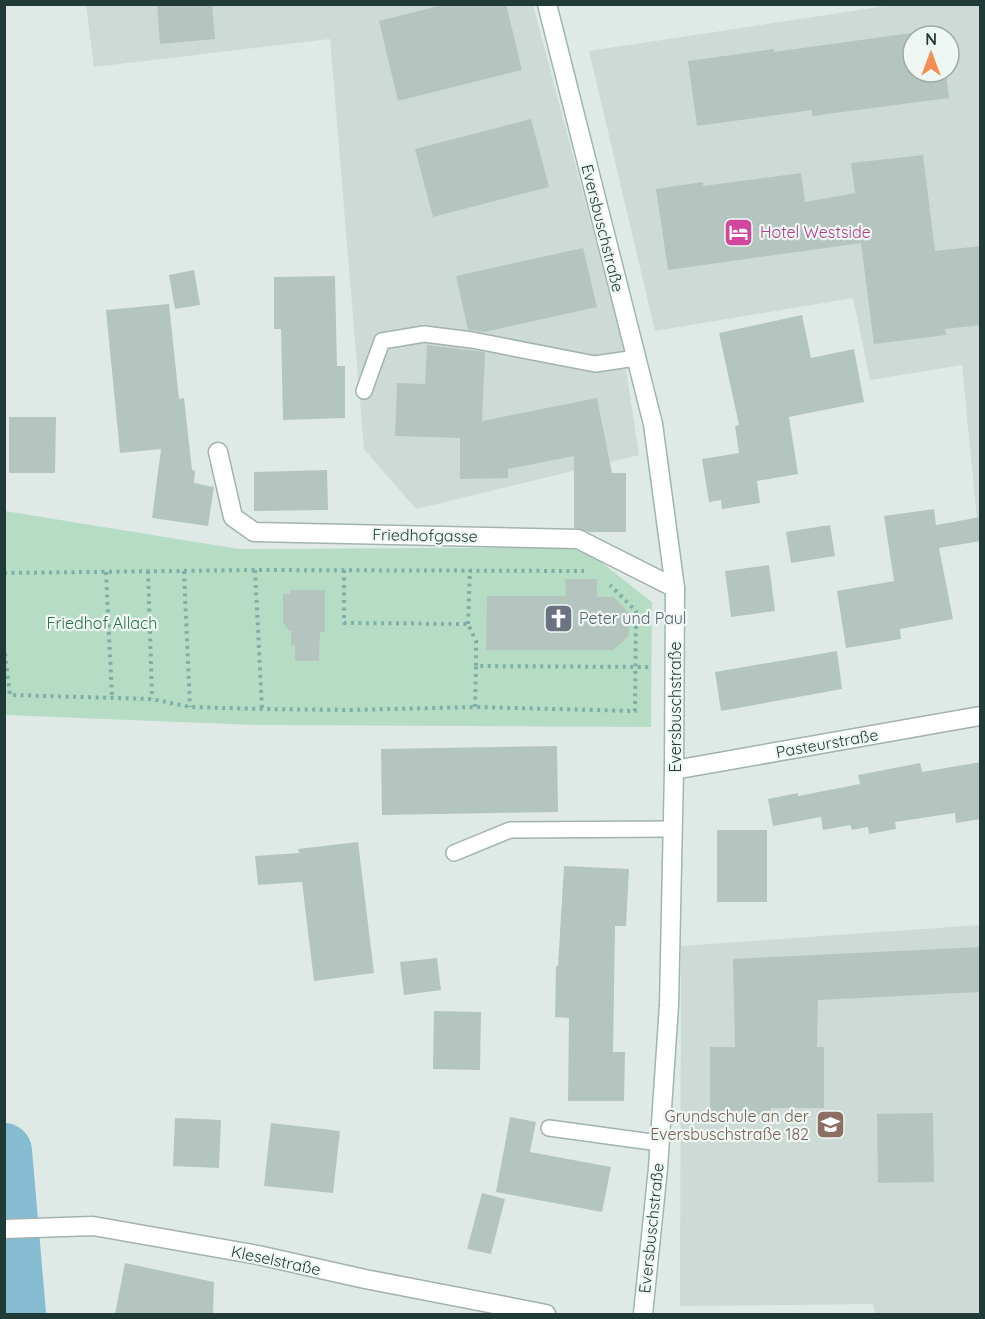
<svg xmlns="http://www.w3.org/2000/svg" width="985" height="1319" font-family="Quicksand,sans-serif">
<rect width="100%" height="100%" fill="#dfeae7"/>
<g fill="#cddad6" fill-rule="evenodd">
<polygon points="86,5 533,5 621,336 639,455 416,509 364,449 330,39 94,67"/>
<path d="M892,5H980V551L962,365L870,380L853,298L655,331L589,51ZM913,36H949V72H913Z"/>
<polygon points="980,925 980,1314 875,1314 873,1304 680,1306 681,946"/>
</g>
<g fill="#b7dcc6">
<polygon points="5,511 239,549 579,547 597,559 652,602 651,727 254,725 5,715"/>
<polygon points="4,1243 10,1243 17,1314 5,1314"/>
</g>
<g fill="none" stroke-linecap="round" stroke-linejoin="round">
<polyline stroke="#86bcd1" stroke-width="9" points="16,1314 17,1313"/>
<polyline stroke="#86bcd1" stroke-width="56" points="4,1151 18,1314"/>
</g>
<g fill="#b4c5c0">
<polygon points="157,4 212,4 215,39 160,44"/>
<polygon points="446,4 506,4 522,70 398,101 379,21"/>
<polygon points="940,29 941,36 913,36 913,72 946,72 949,98 812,116 812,110 697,126 688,61 774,49 774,52"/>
<polygon points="531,119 549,187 433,217 415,149"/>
<polygon points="923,155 935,251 981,246 981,325 945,329 946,335 874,344 861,243 668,270 656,189 703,182 703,186 801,173 805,202 855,193 851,163"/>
<polygon points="583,248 597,307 484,332 468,330 456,276"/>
<polygon points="194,270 200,305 175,309 169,275"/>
<polygon points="335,276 337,366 345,366 345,418 283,420 281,329 274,329 274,277"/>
<polygon points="169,304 179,399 184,398 192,470 195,471 194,483 214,487 208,526 152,518 161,449 120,453 106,310"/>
<polygon points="802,315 811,358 854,349 864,402 789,417 798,474 757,481 760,503 722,509 721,500 709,502 702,459 739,453 735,426 739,425 719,333"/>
<polygon points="427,345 485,352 482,421 597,398 612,473 626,473 626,532 589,532 574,528 574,456 508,469 508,478 460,479 460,438 395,436 397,383 425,384"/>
<polygon points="9,417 56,417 55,473 9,473"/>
<polygon points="327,470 328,510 254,511 254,472"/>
<polygon points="934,509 936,525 981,517 981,541 939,548 953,619 900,629 901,639 846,648 837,591 894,581 884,516"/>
<polygon points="830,525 835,556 791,563 786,532"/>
<polygon points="769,565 775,611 731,617 725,571"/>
<polygon points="565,579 597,579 597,597 614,597 629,613 629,636 613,650 486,650 487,596 566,596"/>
<polygon points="291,590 325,590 325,632 320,632 319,661 295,661 295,645 291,645 291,631 289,631 283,622 283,594 291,594"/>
<polygon points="837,651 842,689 721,711 715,672"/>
<polygon points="557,746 558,812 382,815 381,749"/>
<polygon points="981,762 981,819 956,823 955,813 895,822 896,829 869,834 868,827 852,830 850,825 823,830 821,817 773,826 768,799 798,793 798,796 860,784 858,775 920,763 922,772"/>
<rect x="717" y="830" width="50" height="72"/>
<polygon points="358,842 374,973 314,981 302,882 258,885 255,856 299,853 298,849"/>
<polygon points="564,866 629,869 626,926 615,926 613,1052 625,1052 624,1101 568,1101 569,1018 555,1017 556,966 558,966"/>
<polygon points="981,947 981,992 818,1000 817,1047 824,1047 824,1108 771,1108 771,1115 710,1114 710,1047 735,1047 733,959"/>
<polygon points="437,958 441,990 404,995 400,962"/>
<polygon points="434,1011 481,1012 480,1070 433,1069"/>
<polygon points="933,1113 934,1182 878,1183 877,1114"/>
<polygon points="510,1117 536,1122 530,1152 611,1167 602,1212 496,1192"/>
<polygon points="175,1118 221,1120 219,1168 173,1166"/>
<polygon points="271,1123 340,1131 333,1193 264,1186"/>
<polygon points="482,1193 505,1199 491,1254 467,1249"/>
<polygon points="125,1263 214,1282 213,1314 115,1314"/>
</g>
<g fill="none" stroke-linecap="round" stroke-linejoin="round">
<defs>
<g id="service">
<polyline points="364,391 382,341 424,334 472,340 595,364 636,358"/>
<polyline points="454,853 510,830 673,829"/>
<polyline points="549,1128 659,1143"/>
</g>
<g id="minor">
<polyline points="218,452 233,517 254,532 578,539 675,588"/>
<polyline points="674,770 980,716"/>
<polyline points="4,1229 93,1226 258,1255 365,1279 546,1314"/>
</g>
<polyline id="secondary" points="547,4 653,424 675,588 674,770 669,1005 658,1168 643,1314"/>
</defs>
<use href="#service" stroke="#a2b2af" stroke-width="18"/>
<use href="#minor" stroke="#a2b2af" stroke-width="21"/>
<use href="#secondary" stroke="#9eb6b0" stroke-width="21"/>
<g stroke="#7faea6" stroke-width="4" stroke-dasharray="3 4.5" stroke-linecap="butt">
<polyline points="255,570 262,709"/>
<polyline points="344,570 344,623 468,624 476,641 476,666 650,667"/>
<polyline points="148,571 152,699"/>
<polyline points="184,571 190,707"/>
<polyline points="106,572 112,697"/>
<polyline points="4,573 255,570 584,571"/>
<polyline points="468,624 470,570"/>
<polyline points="4,646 10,695 152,699 190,707 262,709 351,710 475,707 635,711 636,611 610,585"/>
<polyline points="475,707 476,666"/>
</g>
<use href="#service" stroke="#fff" stroke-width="15"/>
<use href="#minor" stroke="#fff" stroke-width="18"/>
<use href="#secondary" stroke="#fff" stroke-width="18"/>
</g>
<defs>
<symbol id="hotel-square" viewBox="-11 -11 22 22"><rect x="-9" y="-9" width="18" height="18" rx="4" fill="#d1479c" stroke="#eff7f4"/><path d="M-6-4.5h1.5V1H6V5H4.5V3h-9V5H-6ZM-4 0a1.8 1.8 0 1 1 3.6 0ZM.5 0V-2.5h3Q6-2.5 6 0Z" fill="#fff"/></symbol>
<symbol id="church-square" viewBox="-11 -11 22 22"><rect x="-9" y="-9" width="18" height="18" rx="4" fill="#6b7280" stroke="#eff7f4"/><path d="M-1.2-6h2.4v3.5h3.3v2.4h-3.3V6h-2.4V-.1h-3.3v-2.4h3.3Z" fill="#fff"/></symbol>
<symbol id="school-square" viewBox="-11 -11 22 22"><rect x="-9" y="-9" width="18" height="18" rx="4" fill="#8d6e63" stroke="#eff7f4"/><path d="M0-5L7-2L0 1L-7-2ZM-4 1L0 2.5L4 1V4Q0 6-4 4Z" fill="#fff"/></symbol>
</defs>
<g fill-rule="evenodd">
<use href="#hotel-square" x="722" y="216" width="33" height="33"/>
<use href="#church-square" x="542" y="602" width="33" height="33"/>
<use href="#school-square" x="814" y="1108" width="33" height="33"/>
</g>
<g text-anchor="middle" stroke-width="4.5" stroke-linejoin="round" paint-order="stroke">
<g font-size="16" fill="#203a37" stroke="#eff7f4">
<text transform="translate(603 228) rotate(76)" y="6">Eversbuschstraße</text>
<text transform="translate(425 535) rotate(1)" y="6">Friedhofgasse</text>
<text transform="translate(675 707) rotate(-90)" y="6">Eversbuschstraße</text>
<text transform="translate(827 743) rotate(-10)" y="6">Pasteurstraße</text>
<text transform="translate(651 1228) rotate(-84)" y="6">Eversbuschstraße</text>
<text transform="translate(276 1260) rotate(12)" y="6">Kleselstraße</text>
</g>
<g font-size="16" fill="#b23c85" stroke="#eff7f4" text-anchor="start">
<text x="760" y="238">Hotel Westside</text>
</g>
<g font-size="16" fill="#5b616d" stroke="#eff7f4" text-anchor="start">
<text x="579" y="624">Peter und Paul</text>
</g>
<g font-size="16" fill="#2a714f" stroke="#eff7f4">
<text x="102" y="629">Friedhof Allach</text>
</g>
<g font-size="16" fill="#785e54" stroke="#eff7f4" text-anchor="end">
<text x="809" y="1122">Grundschule an der<tspan x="809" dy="18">Eversbuschstraße 182</tspan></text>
</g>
</g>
<rect width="985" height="1319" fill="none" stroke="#203a37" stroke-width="12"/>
<g transform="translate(931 54)"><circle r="28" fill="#eff7f4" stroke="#9caba8" stroke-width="1.5"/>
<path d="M0-4.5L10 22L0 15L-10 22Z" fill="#f38f54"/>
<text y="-9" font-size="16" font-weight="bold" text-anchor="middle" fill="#203a37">N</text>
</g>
</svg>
